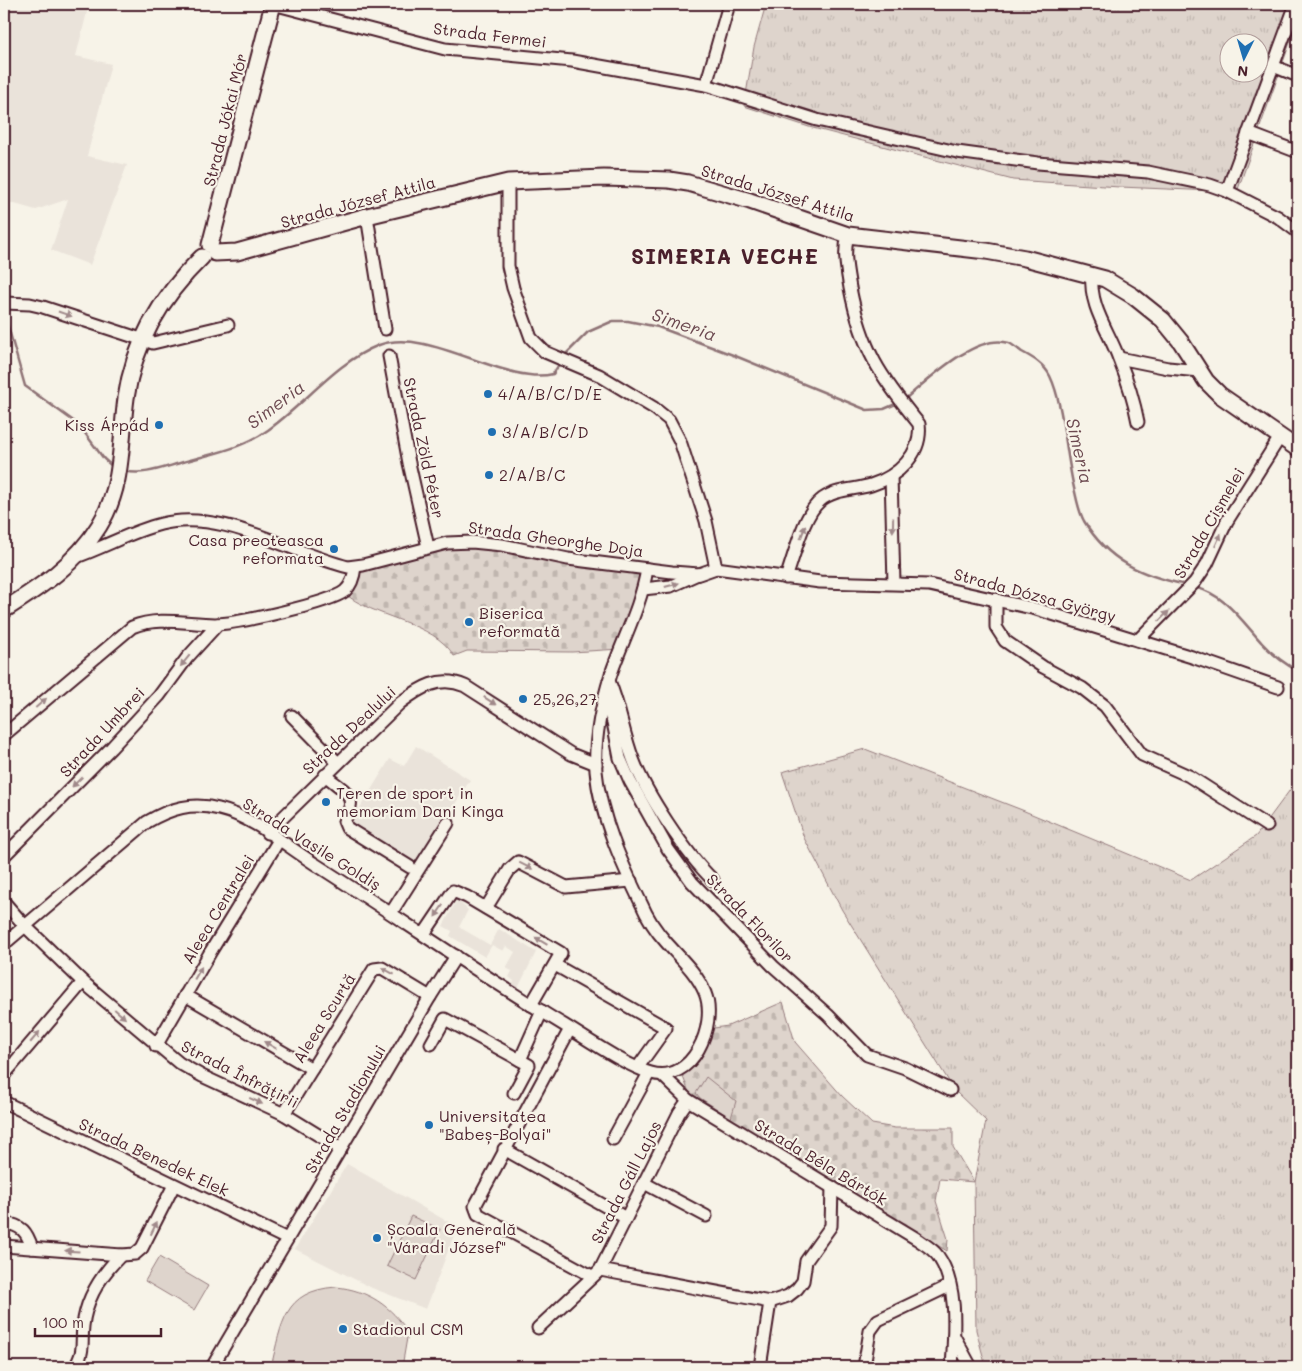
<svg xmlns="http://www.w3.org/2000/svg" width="1302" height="1371" font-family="Mali,sans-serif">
<defs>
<pattern id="grass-tufts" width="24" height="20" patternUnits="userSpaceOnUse" patternTransform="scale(1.25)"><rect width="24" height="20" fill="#ded4cc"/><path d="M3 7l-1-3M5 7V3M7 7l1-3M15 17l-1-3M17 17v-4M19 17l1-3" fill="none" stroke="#c0b6af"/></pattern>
<pattern id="cemetery-stones" width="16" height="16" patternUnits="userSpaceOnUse" patternTransform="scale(1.25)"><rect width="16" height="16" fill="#ded4cc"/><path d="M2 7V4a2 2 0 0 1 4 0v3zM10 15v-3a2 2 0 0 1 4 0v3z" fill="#c0b6af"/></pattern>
</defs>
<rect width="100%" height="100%" fill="#f7f3e8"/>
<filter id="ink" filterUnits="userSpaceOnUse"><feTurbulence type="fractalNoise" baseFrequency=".02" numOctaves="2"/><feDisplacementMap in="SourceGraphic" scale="10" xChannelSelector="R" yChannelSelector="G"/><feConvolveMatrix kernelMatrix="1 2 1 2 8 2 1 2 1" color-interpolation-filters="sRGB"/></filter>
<g filter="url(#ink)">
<g fill="#eae3da">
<polygon points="4,4 89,4 76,56 111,64 87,156 127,165 90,265 51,250 68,199 36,210 4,201"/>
<polygon points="416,746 470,780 416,867 348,827 390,759 404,766"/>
<polygon points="457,900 468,910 459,927 490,945 499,929 536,952 518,988 513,984 514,981 509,977 512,971 506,968 515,952 506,946 503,951 492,945 485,957 450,936 452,931 443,926"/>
<polygon points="347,1164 457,1227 426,1309 372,1288 295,1249"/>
</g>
<g fill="url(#grass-tufts)" stroke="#947a7c" fill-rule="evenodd">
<path d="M766,4H1298V20L1237,192L1120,187L1013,180L809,127L744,106L754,47ZM1230,42H1260V72H1230Z"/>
<polygon points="865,749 1022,810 1191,880 1256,836 1298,779 1298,1367 986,1367 976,1330 974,1182 986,1121 955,1091 842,910 804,838 782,772"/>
</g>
<g fill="url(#cemetery-stones)" stroke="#947a7c">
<path d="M447,543L647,569L620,649L572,652L467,651L454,656C434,621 373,619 343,592L355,567Z"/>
<polygon points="783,1002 795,1042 842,1096 872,1124 895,1128 953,1128 953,1147 974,1182 940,1179 936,1201 948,1239 947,1251 690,1095 680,1069 707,1029 728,1026"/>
</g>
<g fill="#ded4cc" stroke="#947a7c">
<polygon points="706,1077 736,1101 731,1118 700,1098 696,1093"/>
<polygon points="411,1216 440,1229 416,1280 387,1266"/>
<polygon points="159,1257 208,1286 194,1310 145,1281"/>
<path d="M336,1287C368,1290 391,1306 408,1332L402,1367H271C282,1323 283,1291 336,1287Z"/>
</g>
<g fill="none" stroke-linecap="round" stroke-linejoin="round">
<g stroke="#8e7275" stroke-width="2.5">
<polyline points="4,312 25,386 79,425 104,459 114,468"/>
<polyline points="564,356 588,332 613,321 628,321 658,327 733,355 867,410 884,409 898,403"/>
<path d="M905,399C928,380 977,332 1009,343C1013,345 1018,349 1022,352C1033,358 1044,364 1050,376C1064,405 1066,458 1075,492C1077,501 1079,512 1084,521C1108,561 1142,576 1187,585"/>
<path d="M124,471C142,476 162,468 180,463C210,454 242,449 268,430C305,404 336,362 379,345C428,326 505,386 553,374L560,363"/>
<path d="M1194,587C1225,594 1242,621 1262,643C1272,654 1285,664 1298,671"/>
</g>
<defs>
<g id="minor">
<polyline points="273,4 445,49 572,61 706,85 817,120 957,152 1038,163 1148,172 1210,185 1227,191 1278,217 1298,232"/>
<polyline points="1273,66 1298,76"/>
<polyline points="706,85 729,4"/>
<polyline points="1248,133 1298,152"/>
<polyline points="508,182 508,266 513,288 531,338 545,352 599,375 654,408 669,420 680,441 706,521 716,568"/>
<polyline points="1227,191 1296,4"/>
<polyline points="367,216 385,329"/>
<path d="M1092,275C1089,307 1109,331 1119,359C1127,379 1134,401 1138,422"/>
<polyline points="4,303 30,304 43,307 153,343 228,325"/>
<polyline points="389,356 409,463 428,547"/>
<polyline points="1119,358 1168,368 1199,371"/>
<polyline points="891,476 894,583"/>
<path d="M76,557C105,547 132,531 161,524C222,508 290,553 348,567L363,565L447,543L472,542L502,545L568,559L672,572L699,574L716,568L820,582L929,585L1036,609L1192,657L1278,687"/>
<path d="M786,578C794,557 803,515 820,501C833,489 855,490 871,485C897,477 923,454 919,424C880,376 862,350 850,288C847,270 843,253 848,235"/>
<polyline points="643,589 671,586 698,574"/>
<polyline points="996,599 996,627 1005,641 1043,667 1082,688 1105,706 1142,755 1189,776 1267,826"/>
<polyline points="1138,640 1195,582 1207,564 1227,521 1280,437"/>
<path d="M609,681C620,707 623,733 633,759C646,794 686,854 713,880"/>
<polyline points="605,700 613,722 620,758 630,781 668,849 692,882 773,966 828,1015 867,1055 905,1068 950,1090"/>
<polyline points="292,716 338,763"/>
<path d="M4,735L132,627C159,616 187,624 215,624C236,624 330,603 345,591C352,585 354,576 355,567"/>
<path d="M325,775C344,792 360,794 344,821L347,828L410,867"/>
<path d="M267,833L400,703C421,687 440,675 465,686L571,754L596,764"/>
<polyline points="4,856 111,748 159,696 187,658 218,624"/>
<polyline points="4,902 25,926 83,982 179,1063 202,1076 284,1114 341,1149"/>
<polyline points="486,908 510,869 518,862 566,887 631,881"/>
<polyline points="391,913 448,823"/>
<polyline points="424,934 453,891 467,897 561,953 531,1005"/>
<path d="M4,944L147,822C171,808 192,802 219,809C253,817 285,845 315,864C398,917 479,974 564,1025C587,1039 626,1066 651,1073C692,1085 718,1025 705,993C697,973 680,958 666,942C656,931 647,917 641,903C622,864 600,816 596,771C594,741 602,703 611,674C623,639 641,606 647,569"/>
<polyline points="555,965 666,1028 638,1067"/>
<polyline points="185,995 312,1069"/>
<polyline points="570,1029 475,1206 478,1214 592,1276"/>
<polyline points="431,1044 445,1019 520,1060 542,1011"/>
<polyline points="156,1046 211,951 279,840"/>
<polyline points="4,1075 83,982"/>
<path d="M662,1075L688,1100L917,1239C924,1244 933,1249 938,1256C959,1286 954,1333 952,1367"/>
<polyline points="514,1093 529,1065 520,1060"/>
<polyline points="4,1102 287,1239"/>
<polyline points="284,1114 374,969 382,968 430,997"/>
<polyline points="613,1139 649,1073"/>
<polyline points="504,1149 626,1218"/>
<polyline points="644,1183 706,1216"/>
<path d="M4,1223C22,1225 27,1232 32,1248"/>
<polyline points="4,1246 121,1255 135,1254 142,1248 174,1185"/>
<polyline points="600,1270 770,1302"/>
<polyline points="538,1328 600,1270 679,1113 688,1100"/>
<polyline points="954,1336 971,1367"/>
<path d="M75,1367C85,1350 81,1345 83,1326C86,1298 101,1275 121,1255"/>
<polyline points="212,1367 430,997 456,956"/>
<polyline points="760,1367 770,1302 788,1296 797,1289 803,1281 806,1261 831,1226 832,1187"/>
<polyline points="864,1367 870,1331 878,1320 949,1286"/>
</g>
<g id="major">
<polyline points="210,245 273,4"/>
<polyline points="215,253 237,252 367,216 508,182 604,178 669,180 688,183 750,201 848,235 986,251 1025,258 1105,279 1133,296 1163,320 1181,342 1206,381 1220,395 1298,449"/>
<path d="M4,610C40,587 76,564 99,526C124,486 120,442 126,398C134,342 162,296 202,257"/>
</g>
</defs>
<use href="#minor" stroke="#4a1f2b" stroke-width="15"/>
<use href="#major" stroke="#4a1f2b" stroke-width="19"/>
<use href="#minor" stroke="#f7f3e8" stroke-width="11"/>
<use href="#major" stroke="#f7f3e8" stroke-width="15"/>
</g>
<defs><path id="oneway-solid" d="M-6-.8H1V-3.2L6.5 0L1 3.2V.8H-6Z" transform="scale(1.25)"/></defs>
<g fill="#a0898a">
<use href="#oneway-solid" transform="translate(65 314) rotate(19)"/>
<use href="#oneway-solid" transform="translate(893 525) rotate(91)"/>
<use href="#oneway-solid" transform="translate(803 532) rotate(-70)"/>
<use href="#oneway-solid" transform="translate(1218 540) rotate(-66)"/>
<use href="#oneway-solid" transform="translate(672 585) rotate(-15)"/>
<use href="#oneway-solid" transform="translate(1164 616) rotate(-45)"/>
<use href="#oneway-solid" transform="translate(185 661) rotate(129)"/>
<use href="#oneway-solid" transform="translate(490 701) rotate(33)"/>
<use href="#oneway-solid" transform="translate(41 703) rotate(-41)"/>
<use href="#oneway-solid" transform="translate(77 782) rotate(135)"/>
<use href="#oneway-solid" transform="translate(526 866) rotate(26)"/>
<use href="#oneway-solid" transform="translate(439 911) rotate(124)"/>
<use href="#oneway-solid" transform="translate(541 941) rotate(-149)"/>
<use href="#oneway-solid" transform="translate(388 971) rotate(-152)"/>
<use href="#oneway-solid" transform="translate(198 973) rotate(-60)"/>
<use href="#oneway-solid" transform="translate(120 1014) rotate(41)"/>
<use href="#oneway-solid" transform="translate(35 1037) rotate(-50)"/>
<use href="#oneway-solid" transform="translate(270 1045) rotate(-150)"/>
<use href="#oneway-solid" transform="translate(256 1101) rotate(25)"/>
<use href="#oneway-solid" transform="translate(154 1228) rotate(-64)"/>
<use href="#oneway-solid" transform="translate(72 1251) rotate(-176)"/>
</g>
</g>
<g fill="#1f6fb2" stroke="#f7f3e8" stroke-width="2">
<circle cx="488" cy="394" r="5"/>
<circle cx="159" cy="425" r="5"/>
<circle cx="492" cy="432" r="5"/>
<circle cx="489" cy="475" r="5"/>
<circle cx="334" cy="549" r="5"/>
<circle cx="469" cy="622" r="5"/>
<circle cx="523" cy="699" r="5"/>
<circle cx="326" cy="802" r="5"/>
<circle cx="429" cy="1125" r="5"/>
<circle cx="377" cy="1238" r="5"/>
<circle cx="343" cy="1329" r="5"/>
</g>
<g text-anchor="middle" stroke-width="4.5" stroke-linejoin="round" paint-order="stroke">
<g font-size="16" fill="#4a1f2b" stroke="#f7f3e8">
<text transform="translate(490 35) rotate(7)" y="6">Strada Fermei</text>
<text transform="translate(225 120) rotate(-76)" y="6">Strada Jókai Mór</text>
<text transform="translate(778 193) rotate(17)" y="6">Strada József Attila</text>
<text transform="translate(358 202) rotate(-15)" y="6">Strada József Attila</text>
<text transform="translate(424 448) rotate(78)" y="6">Strada Zöld Péter</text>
<text transform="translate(1209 523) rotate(-60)" y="6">Strada Cișmelei</text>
<text transform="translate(556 539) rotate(8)" y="6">Strada Gheorghe Doja</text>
<text transform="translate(1035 595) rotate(15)" y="6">Strada Dózsa György</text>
<text transform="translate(349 730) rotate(-43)" y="6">Strada Dealului</text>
<text transform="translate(102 732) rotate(-47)" y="6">Strada Umbrei</text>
<text transform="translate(312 844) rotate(32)" y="6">Strada Vasile Goldiș</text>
<text transform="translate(218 909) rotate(-59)" y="6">Aleea Centralei</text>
<text transform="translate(750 918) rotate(46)" y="6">Strada Florilor</text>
<text transform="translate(324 1018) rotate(-58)" y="6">Aleea Scurtă</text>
<text transform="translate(240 1074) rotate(27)" y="6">Strada Înfrățirii</text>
<text transform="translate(345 1109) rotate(-60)" y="6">Strada Stadionului</text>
<text transform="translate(154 1157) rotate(25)" y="6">Strada Benedek Elek</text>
<text transform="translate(821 1162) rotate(31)" y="6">Strada Béla Bártók</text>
<text transform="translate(626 1182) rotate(-63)" y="6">Strada Gáll Lajos</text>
</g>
<g font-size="16" fill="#4a1f2b" stroke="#f7f3e8" text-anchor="start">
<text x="498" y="400">4/A/B/C/D/E</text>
<text x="149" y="431" text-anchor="end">Kiss Árpád</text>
<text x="502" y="438">3/A/B/C/D</text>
<text x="499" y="481">2/A/B/C</text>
<text x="324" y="546" text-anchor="end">Casa preoteasca<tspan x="324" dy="18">reformata</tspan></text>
<text x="479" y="619">Biserica<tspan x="479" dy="18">reformată</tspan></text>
<text x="533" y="705">25,26,27</text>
<text x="336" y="799">Teren de sport in<tspan x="336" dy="18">memoriam Dani Kinga</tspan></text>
<text x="439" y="1122">Universitatea<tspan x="439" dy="18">"Babeș-Bolyai"</tspan></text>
<text x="387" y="1235">Școala Generală<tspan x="387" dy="18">"Váradi József"</tspan></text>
<text x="353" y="1335">Stadionul CSM</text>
</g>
<g font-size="18" font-style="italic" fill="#6c4950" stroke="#f7f3e8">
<text transform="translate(684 325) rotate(19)" y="6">Simeria</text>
<text transform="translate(276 405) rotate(-37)" y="6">Simeria</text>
<text transform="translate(1079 451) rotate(77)" y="6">Simeria</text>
</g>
<g font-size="21" font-weight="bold" letter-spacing="1" fill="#4a1f2b" stroke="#f7f3e8">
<text x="725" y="264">SIMERIA VECHE</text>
</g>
</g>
<rect width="1302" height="1371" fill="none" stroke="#f7f3e8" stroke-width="20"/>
<rect x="10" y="10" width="1282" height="1351" fill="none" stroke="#4a1f2b" stroke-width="2" filter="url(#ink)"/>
<g transform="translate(1244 58) rotate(185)"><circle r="24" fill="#f7f3e8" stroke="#b29e9c"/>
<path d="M0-4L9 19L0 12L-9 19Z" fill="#1f6fb2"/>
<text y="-8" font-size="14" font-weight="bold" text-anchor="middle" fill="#4a1f2b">N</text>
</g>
<path d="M35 1328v8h126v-8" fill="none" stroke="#4a1f2b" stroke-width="2.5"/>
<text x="42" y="1328" font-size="15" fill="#4a1f2b" stroke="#f7f3e8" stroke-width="4" paint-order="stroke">100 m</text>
</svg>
